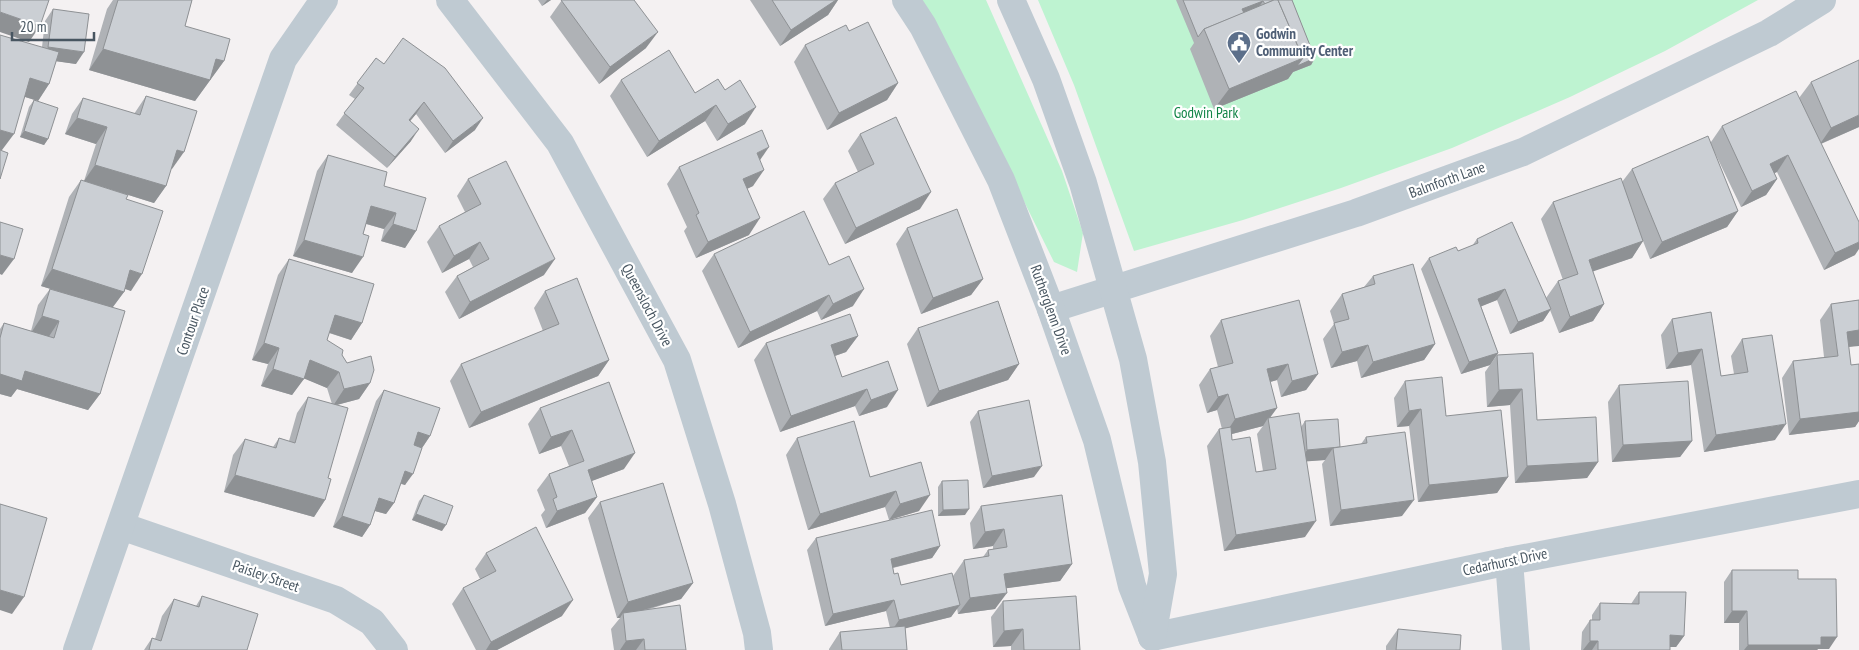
<svg xmlns="http://www.w3.org/2000/svg" width="1859" height="650" font-family="'PT Sans Narrow',sans-serif">
<rect width="100%" height="100%" fill="#f4f1f2"/>
<g fill="#bef3d1">
<polygon points="921,0 986,0 1062,171 1083,233 1077,272 1054,262 948,48"/>
<polygon points="1038,0 1758,0 1665,51 1570,97 1452,148 1341,188 1243,220 1134,251 1074,85"/>
</g>
<g fill="none" stroke-linecap="round" stroke-linejoin="round">
<g stroke="#bfcad2" stroke-width="28">
<polyline points="450,0 560,143 677,360 722,504 757,633 759,650"/>
<polyline points="1051,309 1356,213 1523,152 1769,33 1822,0"/>
<polyline points="121,526 336,600 372,622 394,650"/>
<polyline points="1509,561 1516,650"/>
<polyline points="1152,637 1509,561 1859,494"/>
<polyline points="77,650 283,59 324,0"/>
</g>
<g stroke="#bfcad2" stroke-width="28">
<polyline points="906,0 923,26 1001,180 1051,309 1097,440 1132,586 1152,637"/>
<polyline points="1011,0 1046,79 1083,183 1133,359 1152,462 1163,574 1152,637"/>
</g>
</g>
<g fill="#afb2b6" fill-rule="evenodd">
<polygon points="113,0 192,0 185,26 224,61 195,101 89,70 107,9"/>
<polygon points="538,0 551,0 542,6"/>
<polygon points="562,0 646,48 599,84 550,17"/>
<polygon points="750,0 838,0 828,15 780,46"/>
<polygon points="1176,0 1292,0 1315,58 1311,65 1293,72 1288,79 1214,109 1190,49 1194,43"/>
<polygon points="53,9 76,64 56,61 49,84 38,101 25,97 2,150 42,47 45,21"/>
<polygon points="849,31 898,83 887,100 827,130 794,62 805,45"/>
<polygon points="376,58 475,130 445,153 416,114 410,121 411,141 387,168 336,125 355,99 349,95"/>
<polygon points="718,79 745,124 717,141 705,121 647,157 610,96 621,80 695,93"/>
<polygon points="1811,82 1859,127 1821,144 1855,255 1824,270 1777,172 1774,173 1777,179 1766,195 1741,207 1714,151 1738,211 1727,227 1650,259 1643,241 1632,258 1592,271 1604,304 1593,321 1559,333 1550,310 1543,321 1510,334 1497,300 1481,306 1498,353 1490,365 1461,374 1421,269 1429,258 1458,251 1472,246 1477,239 1546,298 1558,281 1563,280 1541,219 1553,202 1622,182 1632,169 1711,142 1722,126 1799,98"/>
<polygon points="146,96 172,169 171,168 166,186 154,203 84,181 126,199 131,291 125,288 124,292 113,307 100,394 88,410 17,389 11,397 0,394 0,329 4,323 31,331 38,305 50,289 68,294 41,286 69,197 81,180 84,181 96,144 65,134 72,114 83,98 134,114"/>
<polygon points="34,100 48,139 44,145 20,137 29,107"/>
<polygon points="860,134 920,209 845,244 823,199 835,183 858,172 848,151"/>
<polygon points="328,155 384,186 416,231 405,248 381,241 384,229 366,224 352,273 293,256 317,171"/>
<polygon points="760,160 753,186 747,189 749,235 696,258 684,231 687,227 667,184 679,167"/>
<polygon points="468,179 544,275 459,319 445,292 457,276 473,267 469,259 442,273 427,242 439,226 465,212 457,196"/>
<polygon points="907,228 983,279 971,295 921,314 896,244"/>
<polygon points="714,254 829,265 853,306 821,320 817,311 738,348 702,271"/>
<polygon points="289,259 362,323 351,340 329,333 327,340 342,355 347,363 370,383 359,399 336,405 325,500 314,517 224,492 233,455 245,439 273,447 279,438 289,441 297,413 308,397 332,404 327,388 304,378 292,395 261,386 268,364 252,360 278,275"/>
<polygon points="1373,276 1435,344 1424,360 1361,378 1357,361 1331,368 1323,339 1334,324 1330,311 1342,294 1364,287"/>
<polygon points="545,291 609,360 598,376 469,428 450,381 461,364 543,331 534,308"/>
<polygon points="1859,300 1859,345 1848,347 1851,365 1859,364 1859,421 1855,427 1789,435 1782,378 1793,361 1824,357 1820,320 1831,304"/>
<polygon points="1711,312 1721,376 1734,374 1731,356 1742,339 1775,440 1704,452 1691,365 1666,369 1661,335 1672,319"/>
<path d="M1221,320L1318,374L1306,390L1281,397L1277,380L1270,382L1277,408L1270,418L1301,427L1305,421L1340,447L1361,444L1366,437L1402,516L1330,526L1322,464L1325,460L1306,461L1305,537L1224,551L1207,446L1219,429H1222L1217,410L1207,413L1199,385L1210,369L1218,367L1210,336ZM1263,426L1257,434L1263,471L1256,472L1232,440V434Z"/>
<polygon points="918,328 1019,364 1008,380 927,407 907,344"/>
<polygon points="858,336 846,352 835,356 842,377 888,361 887,407 859,416 855,406 780,432 754,360 766,343"/>
<polygon points="1533,353 1537,420 1598,462 1587,478 1515,483 1510,405 1487,407 1485,372 1497,355"/>
<polygon points="1405,381 1446,416 1508,477 1497,493 1418,502 1409,426 1397,427 1394,398"/>
<polygon points="609,382 624,469 591,481 597,497 585,513 546,528 541,515 545,510 537,490 549,474 569,466 561,446 539,454 528,424 540,408"/>
<polygon points="1619,385 1692,441 1680,457 1612,462 1608,402"/>
<polygon points="384,390 430,436 422,448 405,485 401,484 394,503 386,514 375,511 370,525 362,537 333,527 376,401"/>
<polygon points="978,411 1034,477 983,488 970,422"/>
<polygon points="797,438 870,477 921,462 919,511 889,520 885,507 808,530 786,455"/>
<polygon points="942,481 965,515 938,516 938,487"/>
<polygon points="424,495 442,531 412,520 419,501"/>
<polygon points="600,502 693,583 681,599 647,610 686,650 614,650 611,629 620,618 617,618 588,518"/>
<polygon points="981,506 1072,564 1060,581 1006,588 995,609 958,614 957,608 951,617 905,628 907,650 829,650 829,649 840,632 890,628 886,611 825,626 807,550 816,538 940,546 932,558 893,568 894,574 901,585 953,576 964,560 983,557 988,550 993,549 993,546 973,549 970,523"/>
<polygon points="486,553 562,616 497,650 476,650 452,604 463,588 480,579 475,569"/>
<polygon points="1732,570 1798,579 1829,649 1818,649 1817,650 1739,650 1739,623 1724,623 1724,582"/>
<polygon points="1639,592 1684,636 1676,647 1670,647 1670,650 1581,650 1582,632 1590,620 1592,620 1592,615 1600,603 1631,604"/>
<polygon points="202,596 247,650 144,650 152,638 155,639 162,616 174,599 196,606"/>
<polygon points="1003,601 1080,650 1011,650 1011,646 993,647 991,617"/>
<polygon points="1398,629 1460,650 1386,650 1386,646"/>
</g>
<g fill="#8e9194">
<polygon points="547,0 551,0 542,6"/>
<polygon points="836,0 838,0 828,15 780,46 791,30"/>
<polygon points="1263,1 1259,7 1238,15 1242,9"/>
<polygon points="0,12 40,26 29,42 0,32"/>
<polygon points="658,32 646,48 599,84 610,67"/>
<polygon points="48,47 84,52 76,64 40,59"/>
<polygon points="103,49 216,59 224,61 195,101 89,70"/>
<polygon points="1303,58 1315,58 1311,65 1293,72 1288,79 1214,109 1229,89"/>
<polygon points="30,78 49,84 38,101 19,95"/>
<polygon points="898,83 887,100 827,130 839,113"/>
<polygon points="424,102 416,114 401,132 409,120"/>
<polygon points="716,105 705,121 647,157 659,141"/>
<polygon points="756,107 745,124 717,141 728,124"/>
<polygon points="1859,115 1859,127 1820,144 1831,128"/>
<polygon points="77,118 107,127 96,144 65,134"/>
<polygon points="483,118 475,130 445,153 453,141"/>
<polygon points="419,129 411,141 387,168 395,157"/>
<polygon points="0,130 14,134 2,150 0,150"/>
<polygon points="24,131 48,139 44,145 20,137"/>
<polygon points="769,147 758,163 757,153"/>
<polygon points="177,150 184,152 172,169 165,167"/>
<polygon points="1788,155 1777,172 1759,180 1770,164"/>
<polygon points="95,165 166,186 154,203 84,181"/>
<polygon points="764,170 753,186 731,196 743,179"/>
<polygon points="1777,179 1766,195 1741,207 1752,191"/>
<polygon points="931,192 920,209 845,244 856,228"/>
<polygon points="371,206 396,213 384,229 360,222"/>
<polygon points="1738,211 1727,227 1650,259 1662,242"/>
<polygon points="760,218 749,235 696,258 708,242"/>
<polygon points="393,224 416,231 405,248 381,241"/>
<polygon points="304,240 363,257 352,273 293,256"/>
<polygon points="1643,241 1632,258 1577,277 1589,260"/>
<polygon points="480,242 469,259 442,273 454,256"/>
<polygon points="1859,242 1859,249 1855,255 1824,270 1835,253"/>
<polygon points="0,255 14,259 2,275 0,274"/>
<polygon points="555,259 544,275 459,319 470,302"/>
<polygon points="52,269 124,292 112,308 41,286"/>
<polygon points="130,270 142,274 131,291 119,287"/>
<polygon points="983,279 971,295 921,314 933,298"/>
<polygon points="864,289 853,306 821,320 833,304"/>
<polygon points="1505,289 1497,300 1470,311 1478,299"/>
<polygon points="829,295 817,311 738,348 750,332"/>
<polygon points="1604,304 1593,321 1559,333 1570,317"/>
<polygon points="1551,309 1543,321 1510,334 1518,322"/>
<polygon points="335,315 362,323 351,340 324,331"/>
<polygon points="42,316 59,321 48,338 31,333"/>
<polygon points="1859,330 1859,346 1837,348 1847,332"/>
<polygon points="858,336 846,352 820,361 831,345"/>
<polygon points="264,343 279,348 268,364 252,360"/>
<polygon points="1435,344 1424,360 1361,378 1373,362"/>
<polygon points="1368,345 1357,361 1331,368 1342,352"/>
<polygon points="1702,349 1691,365 1666,369 1678,353"/>
<polygon points="1498,353 1490,365 1461,374 1469,362"/>
<polygon points="310,360 339,372 327,388 298,376"/>
<polygon points="609,360 598,376 469,428 481,412"/>
<polygon points="1019,364 1008,380 927,407 939,391"/>
<polygon points="1288,364 1277,380 1255,386 1267,369"/>
<polygon points="273,369 304,379 292,395 261,386"/>
<polygon points="25,371 100,394 88,410 17,389 11,397 0,394 0,374"/>
<polygon points="1318,374 1306,390 1281,397 1292,381"/>
<polygon points="370,383 359,399 333,406 344,389"/>
<polygon points="867,389 855,406 780,432 791,416"/>
<polygon points="1522,389 1510,405 1487,407 1499,390"/>
<polygon points="898,390 887,407 859,416 871,400"/>
<polygon points="1228,394 1217,410 1207,413 1218,397"/>
<polygon points="1277,408 1268,420 1268,418 1263,426 1224,436 1235,419"/>
<polygon points="1421,409 1409,426 1397,427 1409,411"/>
<polygon points="1859,412 1859,421 1855,427 1789,435 1800,419"/>
<polygon points="1786,424 1775,440 1704,452 1716,435"/>
<polygon points="572,430 561,446 539,454 551,437"/>
<polygon points="418,432 430,436 422,448 410,444"/>
<polygon points="1692,441 1680,457 1612,462 1623,445"/>
<polygon points="1333,448 1325,460 1299,462 1307,450"/>
<polygon points="635,453 624,469 576,487 588,470"/>
<polygon points="1598,462 1587,478 1515,483 1527,466"/>
<polygon points="1042,466 1034,477 983,488 992,476"/>
<polygon points="405,471 413,474 405,485 397,482"/>
<polygon points="235,475 325,500 314,517 224,492"/>
<polygon points="1508,477 1497,493 1418,502 1429,485"/>
<polygon points="896,491 885,507 808,530 820,514"/>
<polygon points="930,495 919,511 889,520 900,504"/>
<polygon points="597,497 585,513 546,528 557,511"/>
<polygon points="379,498 394,503 386,514 371,510"/>
<polygon points="1414,500 1402,516 1330,526 1341,510"/>
<polygon points="969,509 965,515 938,516 943,510"/>
<polygon points="416,514 446,525 442,531 412,520"/>
<polygon points="342,516 370,525 362,537 333,527"/>
<polygon points="1316,521 1305,537 1224,551 1236,535"/>
<polygon points="1004,529 993,546 973,549 985,532"/>
<polygon points="940,546 932,558 883,570 891,559"/>
<polygon points="1072,564 1060,581 993,590 1004,574"/>
<polygon points="693,583 681,599 623,616 623,613 620,618 617,618 628,602"/>
<polygon points="0,590 24,597 12,614 0,610"/>
<polygon points="1007,593 995,609 958,614 970,598"/>
<polygon points="573,600 562,616 497,650 486,650 491,642"/>
<polygon points="894,600 886,611 825,626 833,614"/>
<polygon points="960,605 951,617 891,632 899,620"/>
<polygon points="1732,611 1747,611 1739,623 1724,623"/>
<polygon points="1023,629 1011,646 993,647 1004,631"/>
<polygon points="1670,635 1684,636 1676,647 1662,647"/>
<polygon points="1821,637 1837,637 1829,649 1818,649 1817,650 1744,650 1748,645"/>
<polygon points="644,639 636,650 620,650 626,641"/>
<polygon points="1590,641 1598,641 1592,650 1583,650"/>
</g>
<g fill="#cbcfd4" stroke="#8e9194">
<polygon points="0,0 49,0 40,26 0,12"/>
<polygon points="118,0 192,0 185,26 230,39 224,61 216,59 210,80 103,49"/>
<polygon points="561,0 634,0 658,32 610,67"/>
<polygon points="772,0 836,0 791,30"/>
<polygon points="1183,0 1274,0 1265,4 1263,1 1242,9 1244,13 1204,29 1198,37"/>
<polygon points="1274,0 1278,0 1303,58 1229,89 1204,29"/>
<polygon points="1278,0 1292,0 1315,58 1297,66 1303,58"/>
<polygon points="53,9 89,14 84,52 48,47"/>
<polygon points="868,22 898,83 839,113 805,45 846,25 849,31"/>
<polygon points="0,35 59,52 49,84 30,78 14,134 0,130"/>
<polygon points="403,38 445,68 483,118 453,141 424,102 409,120 419,129 395,157 344,113 364,88 357,83 376,58 384,64"/>
<polygon points="669,50 695,93 718,79 725,90 740,80 756,107 728,124 716,105 659,141 621,80"/>
<polygon points="1859,60 1859,115 1831,128 1811,82"/>
<polygon points="1796,91 1859,222 1859,242 1835,253 1788,155 1770,164 1777,179 1752,191 1722,126"/>
<polygon points="146,96 197,111 184,152 177,150 166,186 95,165 107,127 77,118 83,98 140,115"/>
<polygon points="34,100 58,108 48,139 24,131"/>
<polygon points="896,117 931,192 856,228 835,183 874,164 860,134"/>
<polygon points="762,130 769,147 757,153 764,170 743,179 760,218 708,242 696,215 699,213 679,167"/>
<polygon points="1708,136 1738,211 1662,242 1632,169"/>
<polygon points="0,150 8,153 0,179"/>
<polygon points="328,155 387,172 384,186 426,198 416,231 393,224 396,213 371,206 363,234 369,236 363,257 304,240"/>
<polygon points="506,161 555,259 470,302 457,276 489,259 480,242 454,256 439,226 481,204 468,179"/>
<polygon points="1621,178 1643,241 1589,260 1604,304 1570,317 1558,281 1578,274 1553,202"/>
<polygon points="81,180 128,195 126,199 163,211 142,274 130,270 124,292 52,269"/>
<polygon points="957,209 983,279 933,298 907,228"/>
<polygon points="804,211 829,265 849,256 864,289 833,304 829,295 750,332 714,254"/>
<polygon points="0,222 23,229 14,259 0,255"/>
<polygon points="1512,222 1551,309 1518,322 1505,289 1478,299 1498,353 1469,362 1429,258 1456,247 1458,251 1478,243 1477,239"/>
<polygon points="289,259 374,284 362,323 335,315 327,340 343,350 342,355 347,363 371,356 374,370 370,383 344,389 339,372 310,360 304,379 273,369 279,348 264,343"/>
<polygon points="1413,264 1435,344 1373,362 1368,345 1342,352 1334,323 1349,319 1342,294 1375,284 1373,276"/>
<polygon points="577,278 609,360 481,412 461,364 559,324 545,291"/>
<polygon points="50,289 125,311 100,394 25,371 22,381 0,374 0,338 4,323 54,338 59,321 42,316"/>
<polygon points="1299,300 1318,374 1292,381 1288,364 1267,369 1277,408 1235,419 1228,394 1218,397 1210,369 1233,363 1221,320"/>
<polygon points="1859,300 1859,330 1847,332 1851,365 1859,364 1859,412 1800,419 1793,361 1838,356 1831,304"/>
<polygon points="998,301 1019,364 939,391 918,328"/>
<polygon points="1711,312 1721,376 1748,372 1742,339 1772,335 1786,424 1716,435 1702,349 1678,353 1672,319"/>
<polygon points="850,314 858,336 831,345 842,377 888,361 898,390 871,400 867,389 791,416 766,343"/>
<polygon points="1533,353 1537,420 1596,417 1598,462 1527,466 1522,389 1499,390 1497,355"/>
<polygon points="1442,377 1446,416 1501,410 1508,477 1429,485 1421,409 1409,411 1405,381"/>
<polygon points="1688,381 1692,441 1623,445 1619,385"/>
<polygon points="609,382 635,453 588,470 597,497 557,511 553,499 557,497 549,474 584,461 572,430 551,437 540,408"/>
<polygon points="384,390 440,408 430,436 418,432 414,445 422,448 413,474 405,471 394,503 379,498 370,525 342,516"/>
<polygon points="308,397 348,408 328,478 331,479 325,500 235,475 245,439 276,448 279,438 295,443"/>
<polygon points="1029,400 1042,466 992,476 978,411"/>
<polygon points="1299,413 1316,521 1236,535 1219,429 1231,427 1232,440 1250,437 1256,472 1276,469 1268,418"/>
<polygon points="1338,419 1340,447 1307,450 1305,421"/>
<polygon points="854,421 870,477 921,462 930,495 900,504 896,491 820,514 797,438"/>
<polygon points="1405,432 1414,500 1341,510 1333,448 1367,443 1366,437"/>
<polygon points="968,480 969,509 943,510 942,481"/>
<polygon points="663,483 693,583 628,602 600,502"/>
<polygon points="424,495 453,506 446,525 416,514"/>
<polygon points="1062,495 1072,564 1004,574 1007,593 970,598 964,560 989,556 988,550 1007,547 1004,529 985,532 981,506"/>
<polygon points="0,504 47,518 24,597 0,590"/>
<polygon points="932,510 940,546 891,559 894,574 898,573 901,585 952,573 960,605 899,620 894,600 833,614 816,538"/>
<polygon points="536,527 573,600 491,642 463,588 496,571 486,553"/>
<polygon points="1732,570 1798,570 1798,579 1836,579 1837,637 1821,637 1821,645 1748,645 1747,611 1732,611"/>
<polygon points="1639,592 1686,592 1684,636 1670,635 1670,650 1598,650 1598,641 1590,641 1590,620 1600,620 1600,603 1639,604"/>
<polygon points="202,596 258,614 247,650 149,650 152,638 161,641 174,599 199,607"/>
<polygon points="1076,596 1080,650 1024,650 1023,629 1004,631 1003,601"/>
<polygon points="680,605 686,650 645,650 644,639 626,641 623,613"/>
<polygon points="905,626 907,650 842,650 840,632"/>
<polygon points="1398,629 1461,635 1460,650 1396,650"/>
</g>
<defs>
<symbol id="civic-pin" viewBox="-11 -11 22 30"><path d="M0 17L-7.5 6A9.5 9.5 0 1 1 7.5 6Z" fill="#5c6f8a" stroke="#fff"/><path d="M-.6-6.5H3V-4.5H.6V-3L4-1V1h2V6H-6V1h2V-1L-.6-3ZM-1.2 2.5V6h2.4V2.5Z" fill="#fff"/></symbol>
</defs>
<g fill-rule="evenodd">
<use href="#civic-pin" x="1225" y="29" width="28" height="38"/>
</g>
<g text-anchor="middle" stroke-width="4.5" stroke-linejoin="round" paint-order="stroke">
<g font-size="15" font-weight="bold" fill="#4e5e75" stroke="#fff" text-anchor="start">
<text x="1256" y="39">Godwin<tspan x="1256" dy="17">Community Center</tspan></text>
</g>
<g font-size="15" fill="#118446" stroke="#fff">
<text x="1206" y="118">Godwin Park</text>
</g>
<g font-size="15" fill="#485661" stroke="#fff">
<text transform="translate(1447 180) rotate(-20)" y="5">Balmforth Lane</text>
<text transform="translate(647 305) rotate(62)" y="5">Queensloch Drive</text>
<text transform="translate(1051 310) rotate(70)" y="5">Rutherglenn Drive</text>
<text transform="translate(193 321) rotate(-71)" y="5">Contour Place</text>
<text transform="translate(1505 562) rotate(-12)" y="5">Cedarhurst Drive</text>
<text transform="translate(266 576) rotate(19)" y="5">Paisley Street</text>
</g>
</g>
<path d="M12 32v8h82v-8" fill="none" stroke="#485661" stroke-width="2.5"/>
<text x="20" y="32" font-size="15" fill="#485661" stroke="#ffffff" stroke-width="4" paint-order="stroke">20 m</text>
</svg>
